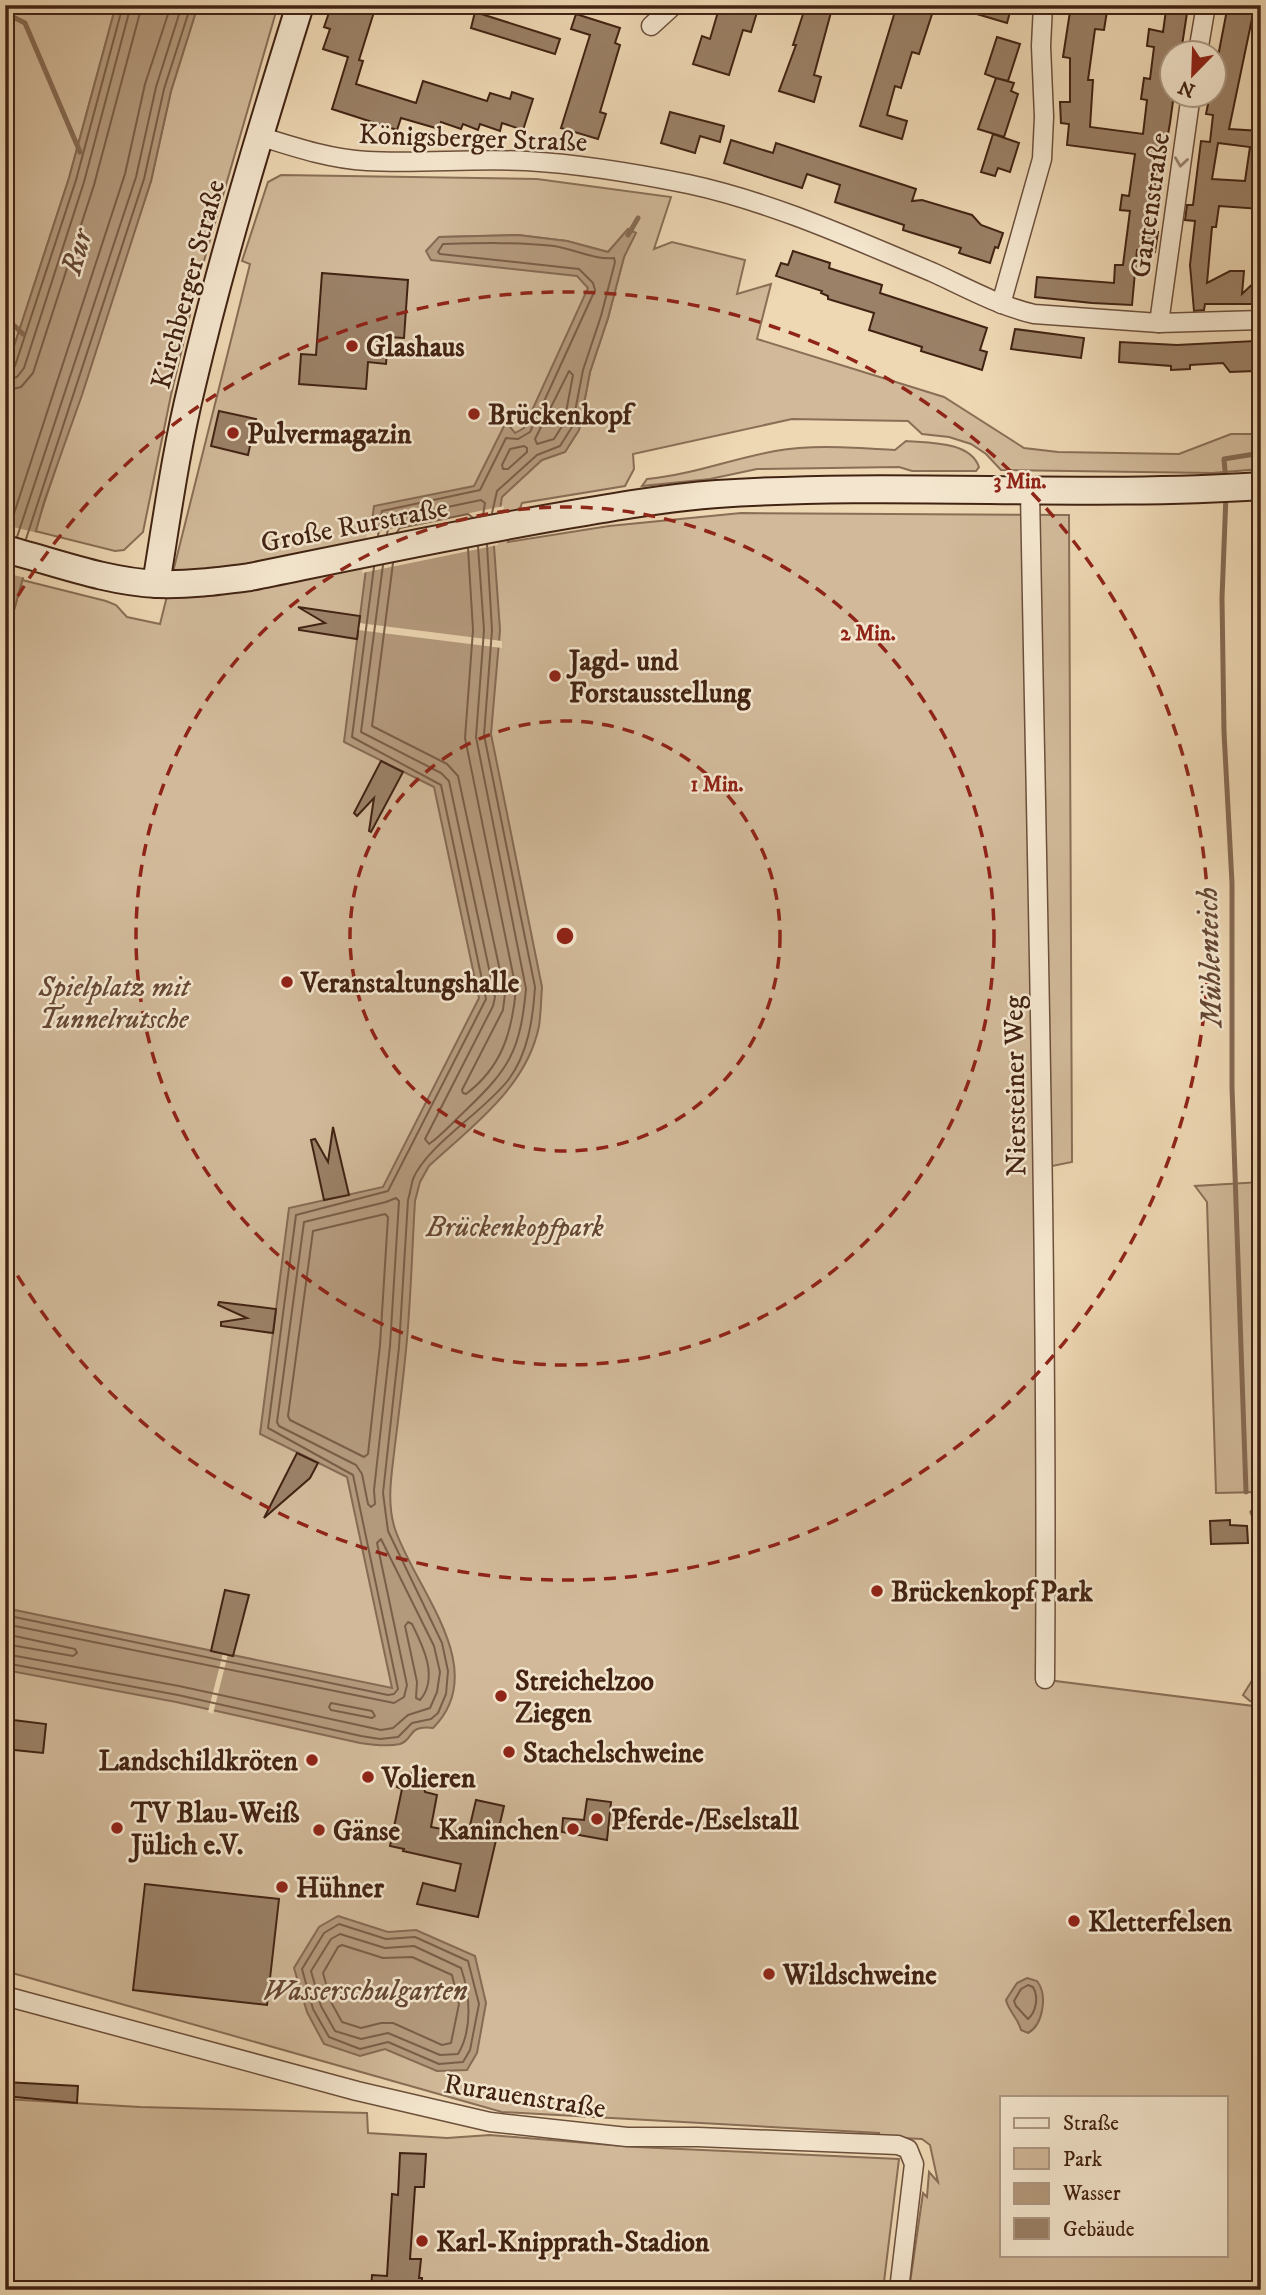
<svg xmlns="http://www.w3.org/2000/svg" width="1266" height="2295" font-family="'IM FELL DW Pica',serif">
<rect width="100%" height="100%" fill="#eed8b4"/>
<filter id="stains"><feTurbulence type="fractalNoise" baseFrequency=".00286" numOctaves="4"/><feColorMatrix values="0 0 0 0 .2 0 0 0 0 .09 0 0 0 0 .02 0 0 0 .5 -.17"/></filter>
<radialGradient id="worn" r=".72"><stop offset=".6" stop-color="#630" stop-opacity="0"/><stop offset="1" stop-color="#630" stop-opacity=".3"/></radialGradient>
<g fill="#d1b999" stroke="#8a6e56" stroke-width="2" fill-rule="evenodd">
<polygon points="5,5 116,5 69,178 5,374"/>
<polygon points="198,5 278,5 197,285 171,395 143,532 124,550 115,551 35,531 151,181 171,91"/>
<path d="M281,175L537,179L671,197L654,249L672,242L745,260L737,294L771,284L757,339L944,397L1024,448L1058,452L1179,454L1231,434H1261V469L1212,473L1001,470L986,454L971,444L949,437L922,434L908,421L792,419L633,454L634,469L625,486L522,503L508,542L609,526L741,513L1069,515L1072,1162L1037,1169L1040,1679L1261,1707V2290H909L923,2193L927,2197L929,2172L938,2182L930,2145L922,2139L879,2137V2133L502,2112L5,1971V643L22,580L106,601L116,605L127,617L160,624L250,264L242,261L268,182ZM628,229L635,233L624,257L608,318L590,372L579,430L565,452L542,460L600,272L439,237L518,235L567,241L608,252ZM1002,2097H1226V2255H1002Z"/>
<path d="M906,441C929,443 970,441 979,467L976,471H912L899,467L757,469L710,479L642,486L647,479C691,475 731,459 775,451C815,444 855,448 895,450Z"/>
<polygon points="1261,1182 1261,1492 1216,1493 1207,1202 1195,1186"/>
<polygon points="1261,1666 1261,1702 1250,1701 1243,1695"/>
<polygon points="5,2099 140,2107 367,2113 368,2133 447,2138 490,2135 636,2147 899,2159 883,2290 5,2290"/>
</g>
<g fill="#b49a7d" stroke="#866a53" stroke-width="2">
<polygon points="116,5 198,5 171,91 151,181 82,395 44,502 5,643 5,374 69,178"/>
<path d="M628,229L636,233L624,257L608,318L590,372L579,430L565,452L542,460L502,497L494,546L500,630L491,734L542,987C541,1000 541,1013 539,1026C527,1087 472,1126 429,1166L420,1182L415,1201C412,1250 411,1300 406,1350C403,1381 399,1413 395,1445C392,1472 386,1502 395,1529C415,1589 492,1669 433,1728C406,1725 415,1739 400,1744C387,1747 373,1745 360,1743L176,1702L5,1670V1608L392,1688L347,1477L260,1434L289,1208L383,1187L479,998L434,787L344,742L374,506L474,486L506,422L515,433L524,428L588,288L577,276L431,260L426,251L439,237L518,235L567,241L608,252Z"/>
<polygon points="338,1916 388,1932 416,1930 475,1956 486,2003 477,2053 467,2070 437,2071 385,2049 360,2056 324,2044 307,2012 294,1968 319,1927"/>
<path d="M1027,1978L1037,1981C1048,1995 1043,2025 1028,2033L1021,2030C1018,2018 1009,2012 1006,2000L1017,1983Z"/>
</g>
<g fill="#eed8b4">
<polygon points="504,506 498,545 362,573 367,534"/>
<polygon points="5,525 38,533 26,578 5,573"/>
<polygon points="359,623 502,641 502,648 358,630"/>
<polygon points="223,1653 228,1654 213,1714 208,1712"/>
</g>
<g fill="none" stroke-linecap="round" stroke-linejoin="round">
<g stroke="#7b5e48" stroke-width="2">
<polyline points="5,371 11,370 15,366 76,180 123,5"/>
<polygon points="569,371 573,375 564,423 554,439 537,444 535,439"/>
<polyline points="5,380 17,377 24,368 84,182 131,5"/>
<polyline points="5,391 21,387 33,373 94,185 142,5"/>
<polygon points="524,446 527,448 527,452 508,469 503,469 502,465 510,449"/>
<polyline points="397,532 400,528 468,514 472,517"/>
<polyline points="387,534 390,519 481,500 485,503 483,515"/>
<polyline points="7,535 125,174 145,84 171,5"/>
<path d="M378,536L382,511L480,490L506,438L518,439L530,432L595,290L593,283L579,269L440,254L438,252L443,244C481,243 517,242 554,246C573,249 595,260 614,258L615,262L601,316L583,370L572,427L560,446L537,455L497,491L492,513"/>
<polyline points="17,537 136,177 156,87 182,5"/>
<polyline points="26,539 144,179 164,89 191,5"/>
<path d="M393,563L372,726L447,764L458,776L505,994L503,1010L462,1090L463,1093L466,1094C502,1067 512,1032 516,989L465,738L473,630L468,548"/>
<path d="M383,565L361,732L441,773L449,781L495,997L493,1006L425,1139L429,1144C442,1135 453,1122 465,1111C510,1068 520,1051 526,989L476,737L484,630L478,546"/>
<polygon points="396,1198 399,1201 390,1346 374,1490 375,1504 371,1507 368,1504 362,1474 356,1465 279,1426 277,1422 304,1222 386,1202"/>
<polygon points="385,1214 388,1217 380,1345 368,1454 364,1457 290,1420 288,1416 313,1231"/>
<polyline points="5,1615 388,1695 394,1694 398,1689 353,1475 268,1428 296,1215 388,1191 486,999 441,785 352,737 374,567"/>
<path d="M408,1622L412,1624C423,1646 439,1678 420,1700L416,1698L417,1682L405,1626Z"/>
<polyline points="5,1624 394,1703 404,1697 407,1685 377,1543 381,1539 434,1646 440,1672 437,1692 430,1708 408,1715 393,1728 381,1730 179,1686 5,1654"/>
<polyline points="5,1634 75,1649 77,1653 73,1656 5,1644"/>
<path d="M5,1663L178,1695L361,1736L380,1739L398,1737L412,1723L431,1719L438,1713L446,1694L448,1671L442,1643L388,1531L383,1493L399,1347L408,1200C410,1194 411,1186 413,1179C427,1145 485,1111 509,1079C528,1053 533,1019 535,987L484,735L492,630L487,545"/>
<polygon points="331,1703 372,1711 375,1716 372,1718 331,1710 329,1707"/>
<polygon points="339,1924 386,1939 415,1937 468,1961 479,2004 470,2050 463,2062 439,2064 388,2042 360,2049 329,2037 313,2009 302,1969 324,1933"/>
<path d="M340,1934L385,1948L414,1946L461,1968C470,1994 473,2029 458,2054L440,2055L388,2033L361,2039L335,2031L321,2006L311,1971L331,1939Z"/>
<polygon points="342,1945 383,1958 412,1957 452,1975 459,2004 451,2043 442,2045 393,2023 381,2023 361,2028 342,2022 331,2002 323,1973 338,1947"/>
<path d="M1028,1985L1033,1987C1039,1997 1036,2012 1028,2019L1016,2006L1014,2001L1021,1989Z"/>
</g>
<g stroke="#866a53" stroke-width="5">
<polyline points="9,15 25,23 80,152"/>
<polyline points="628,235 638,218"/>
<polyline points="5,317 23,334"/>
<polyline points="1226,482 1224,459 1261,453"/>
<polyline points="1226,495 1222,598 1224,732 1232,883 1232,1087 1246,1492"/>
<polyline points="1252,1512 1261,1537"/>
</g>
</g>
<g fill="#9b8167" stroke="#422313" stroke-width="2" fill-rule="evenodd">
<polygon points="720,5 744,5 758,9 751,32 743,30 729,75 693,64 702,36 710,39"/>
<polygon points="806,5 833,5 814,75 821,77 814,102 779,91 796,45 793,45"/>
<polygon points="897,5 935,5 919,54 912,52 901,88 895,86 887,115 907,121 902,139 860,126"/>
<polygon points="961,5 1012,5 1007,23 960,9"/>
<polygon points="1071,5 1108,5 1104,30 1095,29 1088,80 1093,80 1090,127 1143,134 1147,100 1141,99 1144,78 1150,79 1154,47 1147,46 1149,29 1163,32 1166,10 1187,13 1181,52 1172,52 1172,94 1174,94 1170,123 1164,157 1159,156 1153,196 1159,197 1154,232 1158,232 1155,252 1137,250 1132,305 1092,303 1035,297 1037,277 1114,283 1115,265 1123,265 1130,211 1120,210 1122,195 1129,196 1135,154 1067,145 1069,124 1061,123 1060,102 1070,102 1070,58 1063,57"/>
<polygon points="354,6 374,12 359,60 363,61 356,84 416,103 423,81 487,101 490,93 510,99 512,92 533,99 523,130 502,123 500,131 480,124 478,130 463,124 461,129 441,122 439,129 401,118 397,130 332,109 348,57 323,49 330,29 324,27 331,7 351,14"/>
<path d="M1227,10L1253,14L1229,129L1261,131V209L1219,206L1216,227H1212L1207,283L1230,271H1244L1242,294L1261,276V304H1205L1204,310L1194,311L1190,265L1195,221L1185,220L1187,205H1193L1201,141L1210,142L1213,115L1206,114L1210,94H1214V77ZM1218,143L1250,147L1245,181L1212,179Z"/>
<polygon points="475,12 560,39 555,54 471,28"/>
<polygon points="576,14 620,28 615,43 620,45 600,112 606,114 598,139 561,128 590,35 571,29"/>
<polygon points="997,37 1020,44 1008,81 996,78 1014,83 1011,91 1018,94 1004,137 978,129 996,78 985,74"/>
<polygon points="670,112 724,126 720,142 700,136 695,153 661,143"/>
<polygon points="993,134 1019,143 1010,172 998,168 995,176 981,172"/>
<polygon points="731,140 773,153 776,143 916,189 912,201 922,200 972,215 981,225 1003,233 998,248 995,247 990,263 959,253 961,248 903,230 904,225 835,202 840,185 807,174 802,188 724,163"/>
<polygon points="793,251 830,263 829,268 882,285 880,293 987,328 980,350 987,352 982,370 921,351 922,347 869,330 874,313 828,299 828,296 821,293 822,291 776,276 781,263 788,265"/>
<polygon points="322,273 408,280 404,338 388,337 386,364 368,362 366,389 299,384 301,354 316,355"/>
<polygon points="1015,329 1084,338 1081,358 1011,349"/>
<polygon points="1255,341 1255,371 1230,372 1223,363 1190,365 1190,369 1171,370 1171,366 1119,362 1120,342 1177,345"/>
<polygon points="219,411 256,419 248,455 211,446"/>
<polygon points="298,607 360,616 357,639 299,630 299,628 325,623"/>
<polygon points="381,761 403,772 371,832 369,831 374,798 357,816 354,813"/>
<polygon points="333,1127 349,1195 324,1200 311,1140 315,1139 328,1162"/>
<polygon points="219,1302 276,1309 273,1333 221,1326 221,1322 247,1318 218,1305"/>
<polygon points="297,1453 318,1463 310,1478 264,1518"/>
<polygon points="1230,1520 1230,1525 1247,1526 1248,1543 1211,1544 1210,1521"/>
<polygon points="225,1590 249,1595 233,1656 211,1651"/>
<polygon points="5,1719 46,1724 43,1753 5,1749"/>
<polygon points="409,1773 417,1775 422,1779 425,1792 437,1795 431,1827 468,1834 476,1800 504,1806 478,1917 417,1904 423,1883 455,1891 461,1864 403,1851 404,1849 390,1846 402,1789 397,1787 401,1778"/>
<polygon points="587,1799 611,1802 607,1840 562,1832 563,1818 584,1820"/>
<polygon points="145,1884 279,1899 267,2005 133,1990"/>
<polygon points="5,2082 78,2086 77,2103 5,2096"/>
<polygon points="400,2153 426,2154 424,2187 415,2187 410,2259 421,2259 419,2278 422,2278 422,2290 371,2290 372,2275 387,2276 392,2194 398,2195"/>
</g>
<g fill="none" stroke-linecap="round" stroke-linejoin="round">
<defs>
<g id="minor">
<polyline points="651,26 674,5"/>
<polyline points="1198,52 1206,5"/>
<path d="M259,136C294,147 330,159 367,161C420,164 473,158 526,161C580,164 634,173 688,184C772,202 853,239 932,272C965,287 999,306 1034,314L1159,323L1261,320"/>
<polyline points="1001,304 1042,159 1044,117 1041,46 1043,5"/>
<polyline points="1159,323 1191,94"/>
<path d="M1030,491C1037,887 1048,1283 1045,1679"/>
<polyline points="5,1996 357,2091 490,2122 627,2137 698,2137 898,2145 908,2149 914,2164 899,2290"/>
</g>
<g id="secondary">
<path d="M5,549C55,562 107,582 158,584C189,585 219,581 250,577C353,556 457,534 561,516C613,507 665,498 717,494C898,482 1080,498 1261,486"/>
<path d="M156,584C167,517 176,450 192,385C222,257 261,130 300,5"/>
</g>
</defs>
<use href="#minor" stroke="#6d503b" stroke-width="21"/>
<use href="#secondary" stroke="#422313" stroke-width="30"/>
<use href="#minor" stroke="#f4e6ce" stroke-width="18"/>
<use href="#secondary" stroke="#f4e6ce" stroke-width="26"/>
</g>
<defs><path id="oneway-chevron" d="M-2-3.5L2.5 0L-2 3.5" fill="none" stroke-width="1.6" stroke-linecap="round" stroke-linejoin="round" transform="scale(1.75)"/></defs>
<use stroke="#9b8470" href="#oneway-chevron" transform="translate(1181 162) rotate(98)"/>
<g fill="none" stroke="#8f2418" stroke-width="3.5" stroke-dasharray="12 9">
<circle cx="565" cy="936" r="215"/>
<circle cx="565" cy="936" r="429"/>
<path d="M7 614A644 644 0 1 1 7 1258"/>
</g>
<g fill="#8f2418" stroke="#f4e6ce" stroke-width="2.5">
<circle cx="352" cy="346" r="7"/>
<circle cx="474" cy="414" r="7"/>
<circle cx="233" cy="433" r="7"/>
<circle cx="555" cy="676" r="7"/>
<circle cx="287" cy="982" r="7"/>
<circle cx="877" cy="1591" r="7"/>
<circle cx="501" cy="1696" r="7"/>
<circle cx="509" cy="1752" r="7"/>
<circle cx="312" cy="1760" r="7"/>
<circle cx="368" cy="1777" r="7"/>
<circle cx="597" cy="1819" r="7"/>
<circle cx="117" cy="1828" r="7"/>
<circle cx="573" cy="1829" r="7"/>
<circle cx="319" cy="1830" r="7"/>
<circle cx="282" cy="1887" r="7"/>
<circle cx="1074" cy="1921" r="7"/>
<circle cx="769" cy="1974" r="7"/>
<circle cx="422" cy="2241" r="7"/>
</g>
<g text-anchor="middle" stroke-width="5" stroke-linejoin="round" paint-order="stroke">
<g font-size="28" fill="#422313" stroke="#f4e6ce">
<text transform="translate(473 137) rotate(2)" y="10">Königsberger Straße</text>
<text transform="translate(1149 205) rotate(-82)" y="10">Gartenstraße</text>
<text transform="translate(187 284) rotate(-75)" y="10">Kirchberger Straße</text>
<text transform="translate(354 524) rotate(-11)" y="10">Große Rurstraße</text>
<text transform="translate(1014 1086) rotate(-91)" y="10">Niersteiner Weg</text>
<text transform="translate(525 2095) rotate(9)" y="10">Rurauenstraße</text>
</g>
<g font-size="28" font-weight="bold" fill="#422313" stroke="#f4e6ce" text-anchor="start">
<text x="366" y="356">Glashaus</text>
<text x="488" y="424">Brückenkopf</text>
<text x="247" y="443">Pulvermagazin</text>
<text x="569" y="670">Jagd- und<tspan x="569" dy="32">Forstausstellung</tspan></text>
<text x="301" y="992">Veranstaltungshalle</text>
<text x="891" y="1601">Brückenkopf Park</text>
<text x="515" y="1690">Streichelzoo<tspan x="515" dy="32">Ziegen</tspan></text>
<text x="523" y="1762">Stachelschweine</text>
<text x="298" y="1770" text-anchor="end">Landschildkröten</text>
<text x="382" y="1787">Volieren</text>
<text x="131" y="1822">TV Blau-Weiß<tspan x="131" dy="32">Jülich e.V.</tspan></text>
<text x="611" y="1829">Pferde-/Eselstall</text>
<text x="559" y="1839" text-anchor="end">Kaninchen</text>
<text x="333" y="1840">Gänse</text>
<text x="296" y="1897">Hühner</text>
<text x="1088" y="1931">Kletterfelsen</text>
<text x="783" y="1984">Wildschweine</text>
<text x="436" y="2251">Karl-Knipprath-Stadion</text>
</g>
<g font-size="28" font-style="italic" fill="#664834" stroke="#f4e6ce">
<text x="114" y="996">Spielplatz mit<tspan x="114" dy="32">Tunnelrutsche</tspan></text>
<text x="515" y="1236">Brückenkopfpark</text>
</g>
<g font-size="30" font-style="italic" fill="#644733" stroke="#f4e6ce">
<text transform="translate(76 252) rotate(-74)" y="10">Rur</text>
<text transform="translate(1209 957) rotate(-92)" y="10">Mühlenteich</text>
<text x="365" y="2000">Wasserschulgarten</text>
</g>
</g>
<circle cx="565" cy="936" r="10" fill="#8f2418" stroke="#f4e6ce" stroke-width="3.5"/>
<g font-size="21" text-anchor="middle" font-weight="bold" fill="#8f2418" stroke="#f4e6ce" stroke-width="5" stroke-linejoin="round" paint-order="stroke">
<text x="1020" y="488">3 Min.</text>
<text x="868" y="640">2 Min.</text>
<text x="717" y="791">1 Min.</text>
</g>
<rect width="1266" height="2295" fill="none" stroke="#eed8b4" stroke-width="28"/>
<rect x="7" y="7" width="1252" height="2281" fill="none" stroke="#422313" stroke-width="3.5"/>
<rect x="14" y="14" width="1238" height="2267" fill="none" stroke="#422313" stroke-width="2"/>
<rect x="1000" y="2096" width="228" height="161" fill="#f4e6ce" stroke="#ad9883" stroke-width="2"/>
<rect x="1014" y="2118" width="35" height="10" fill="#f4e6ce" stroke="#ad9883" stroke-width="2"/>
<text x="1063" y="2130" font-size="21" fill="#422313">Straße</text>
<rect x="1014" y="2148" width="35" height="21" fill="#d1b999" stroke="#ad9883" stroke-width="2"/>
<text x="1063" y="2166" font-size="21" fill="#422313">Park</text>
<rect x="1014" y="2183" width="35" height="21" fill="#b49a7d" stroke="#ad9883" stroke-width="2"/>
<text x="1063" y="2200" font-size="21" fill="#422313">Wasser</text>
<rect x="1014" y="2218" width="35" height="21" fill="#9b8167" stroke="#ad9883" stroke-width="2"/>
<text x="1063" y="2236" font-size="21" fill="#422313">Gebäude</text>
<g transform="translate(1193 74) rotate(203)"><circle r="33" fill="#f4e6ce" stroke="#ad9883" stroke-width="2"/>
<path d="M0-5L12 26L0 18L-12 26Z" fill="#8f2418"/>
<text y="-10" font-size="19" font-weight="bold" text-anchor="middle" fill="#422313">N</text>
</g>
<rect width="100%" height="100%" filter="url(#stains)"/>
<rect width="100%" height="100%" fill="url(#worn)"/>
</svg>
